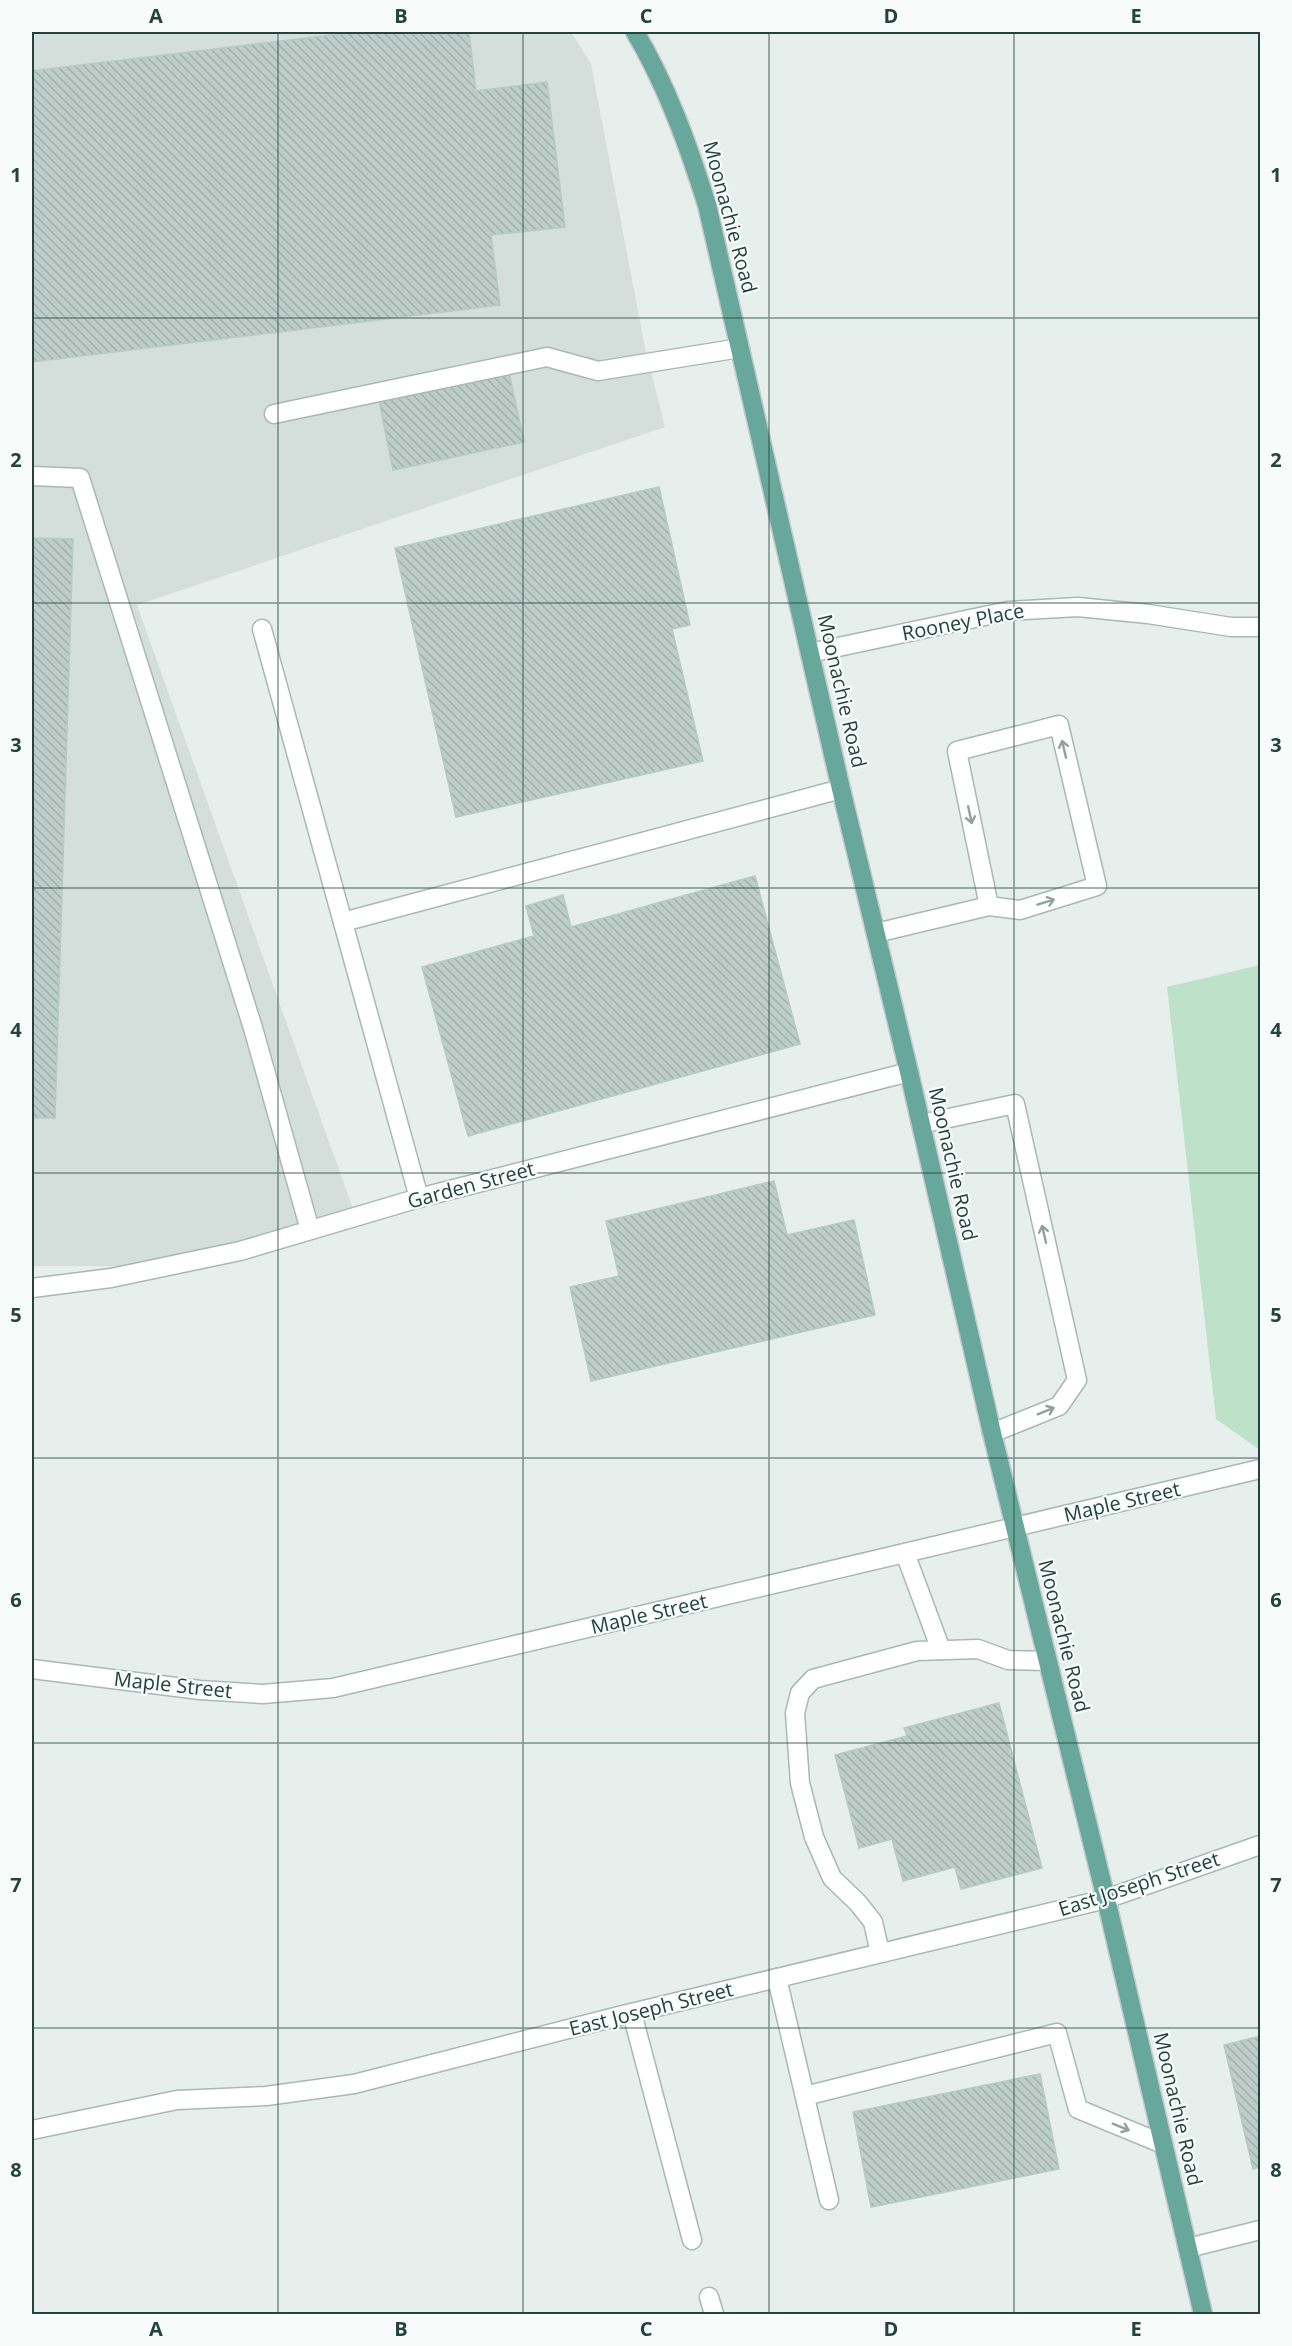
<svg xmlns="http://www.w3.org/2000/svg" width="1292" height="2346" font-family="'Open Sans',sans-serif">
<defs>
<pattern id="building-back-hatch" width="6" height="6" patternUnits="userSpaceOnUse" patternTransform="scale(1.5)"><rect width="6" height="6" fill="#bdcdc8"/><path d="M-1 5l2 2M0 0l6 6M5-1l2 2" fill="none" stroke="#a2b1ad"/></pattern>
</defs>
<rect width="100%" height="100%" fill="#e6efec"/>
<polygon fill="#d4dfdb" points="32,32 571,32 591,64 645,348 665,427 137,605 357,1220 188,1266 32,1266"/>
<polygon fill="#bee1c9" points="1260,965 1260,1450 1216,1419 1167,987"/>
<g fill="url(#building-back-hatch)" stroke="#b7cac3" stroke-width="1.5">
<polygon points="356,32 469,32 476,91 547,82 565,227 491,235 500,305 32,362 32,71"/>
<polygon points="508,368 524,442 393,470 378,396"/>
<polygon points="659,487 690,625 672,629 703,761 456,817 395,548"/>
<polygon points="32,538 73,539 55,1118 32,1118"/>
<polygon points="755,876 800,1044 468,1136 422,967 534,936 526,906 563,895 571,927"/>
<polygon points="774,1181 787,1235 854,1220 875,1315 591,1381 570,1287 619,1276 606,1221"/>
<polygon points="999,1703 1042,1868 961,1889 955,1867 903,1881 892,1839 859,1848 835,1755 907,1736 904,1728"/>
<polygon points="1260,2036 1260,2167 1253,2169 1224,2045"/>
<polygon points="1040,2074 1059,2169 871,2207 853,2112"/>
</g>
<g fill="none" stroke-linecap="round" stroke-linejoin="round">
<defs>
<g id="minor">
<polyline points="274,414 547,357 598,371 740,348"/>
<polyline points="32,476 80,478 253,1028 310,1230"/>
<polyline points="262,629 419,1198"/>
<polyline points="810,653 1008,611 1078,607 1148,614 1231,627 1260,627"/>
<polyline points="343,922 841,789"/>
<polyline points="876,933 989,906 1020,910 1097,886 1059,725 957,751 989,906"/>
<polyline points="921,1124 1015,1104 1077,1380 1059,1406 992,1433"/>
<polyline points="32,1288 111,1278 240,1251 419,1198 909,1072"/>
<polyline points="905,1553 941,1650"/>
<polyline points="32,1669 200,1690 263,1694 333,1688 1260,1469"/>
<polyline points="880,1953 873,1922 858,1903 832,1878 814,1837 800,1783 795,1713 800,1693 813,1679 917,1651 978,1649 1008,1660 1047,1661"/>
<polyline points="777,1978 829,2200"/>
<polyline points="632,2013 692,2240"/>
<polyline points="805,2096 1057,2033 1078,2109 1163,2144"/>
<polyline points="32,2130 177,2100 266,2096 354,2084 619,2016 1106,1899 1260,1845"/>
<polyline points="1188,2248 1260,2230"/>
<polyline points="709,2297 714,2314"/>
</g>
<path id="major" d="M635,32C667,86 688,145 707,205L841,789L909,1072L992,1433L1106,1899L1203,2314"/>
</defs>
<use href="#minor" stroke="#a8b8b4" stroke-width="21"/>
<use href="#major" stroke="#c1cac8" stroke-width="21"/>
<use href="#minor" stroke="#fff" stroke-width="18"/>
<use href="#major" stroke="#68a79b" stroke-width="18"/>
</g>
<defs><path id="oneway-shaft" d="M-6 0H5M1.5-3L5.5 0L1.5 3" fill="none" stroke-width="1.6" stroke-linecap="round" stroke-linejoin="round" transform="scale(1.5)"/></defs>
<g stroke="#91a19e">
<use href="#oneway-shaft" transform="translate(1064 749) rotate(-103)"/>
<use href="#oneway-shaft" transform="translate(970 815) rotate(78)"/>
<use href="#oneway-shaft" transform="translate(1046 902) rotate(-17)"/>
<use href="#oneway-shaft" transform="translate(1044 1234) rotate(-103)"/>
<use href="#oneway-shaft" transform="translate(1046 1411) rotate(-22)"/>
<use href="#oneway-shaft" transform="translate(1121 2127) rotate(22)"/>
</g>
<path fill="none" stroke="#23433c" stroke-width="1.5" stroke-opacity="0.55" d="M278,32V2314M523,32V2314M769,32V2314M1014,32V2314M32,318H1260M32,603H1260M32,888H1260M32,1173H1260M32,1458H1260M32,1743H1260M32,2028H1260"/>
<g text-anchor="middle" stroke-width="4.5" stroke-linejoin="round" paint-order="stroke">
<g font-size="20" fill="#23433c" stroke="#f7fbf9">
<text transform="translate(730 217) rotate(75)" y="7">Moonachie Road</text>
<text transform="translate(963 622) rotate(-11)" y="7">Rooney Place</text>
<text transform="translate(842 691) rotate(77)" y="7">Moonachie Road</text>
<text transform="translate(953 1164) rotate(77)" y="7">Moonachie Road</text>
<text transform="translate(471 1185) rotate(-15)" y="7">Garden Street</text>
<text transform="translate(1122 1502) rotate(-13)" y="7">Maple Street</text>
<text transform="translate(649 1614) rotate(-13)" y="7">Maple Street</text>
<text transform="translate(1064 1636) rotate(76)" y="7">Moonachie Road</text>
<text transform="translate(173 1685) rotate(6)" y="7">Maple Street</text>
<text transform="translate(1139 1884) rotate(-18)" y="7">East Joseph Street</text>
<text transform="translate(651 2009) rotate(-14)" y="7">East Joseph Street</text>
<text transform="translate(1178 2109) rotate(77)" y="7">Moonachie Road</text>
</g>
</g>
<rect width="1292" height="2346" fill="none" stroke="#f7fbf9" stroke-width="66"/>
<rect x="33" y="33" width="1226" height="2280" fill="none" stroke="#23433c" stroke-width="2"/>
<g font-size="20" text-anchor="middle" font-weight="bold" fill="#23433c">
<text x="156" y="23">A</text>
<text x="401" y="23">B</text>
<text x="646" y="23">C</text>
<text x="891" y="23">D</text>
<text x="1136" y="23">E</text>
<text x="16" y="182">1</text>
<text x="1276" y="182">1</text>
<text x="16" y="467">2</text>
<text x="1276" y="467">2</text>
<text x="16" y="752">3</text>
<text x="1276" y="752">3</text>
<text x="16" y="1037">4</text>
<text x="1276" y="1037">4</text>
<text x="16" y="1322">5</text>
<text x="1276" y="1322">5</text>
<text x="16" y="1607">6</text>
<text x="1276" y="1607">6</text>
<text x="16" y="1892">7</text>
<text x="1276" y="1892">7</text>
<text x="16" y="2177">8</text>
<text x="1276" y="2177">8</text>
<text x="156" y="2336">A</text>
<text x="401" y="2336">B</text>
<text x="646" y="2336">C</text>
<text x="891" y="2336">D</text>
<text x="1136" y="2336">E</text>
</g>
</svg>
